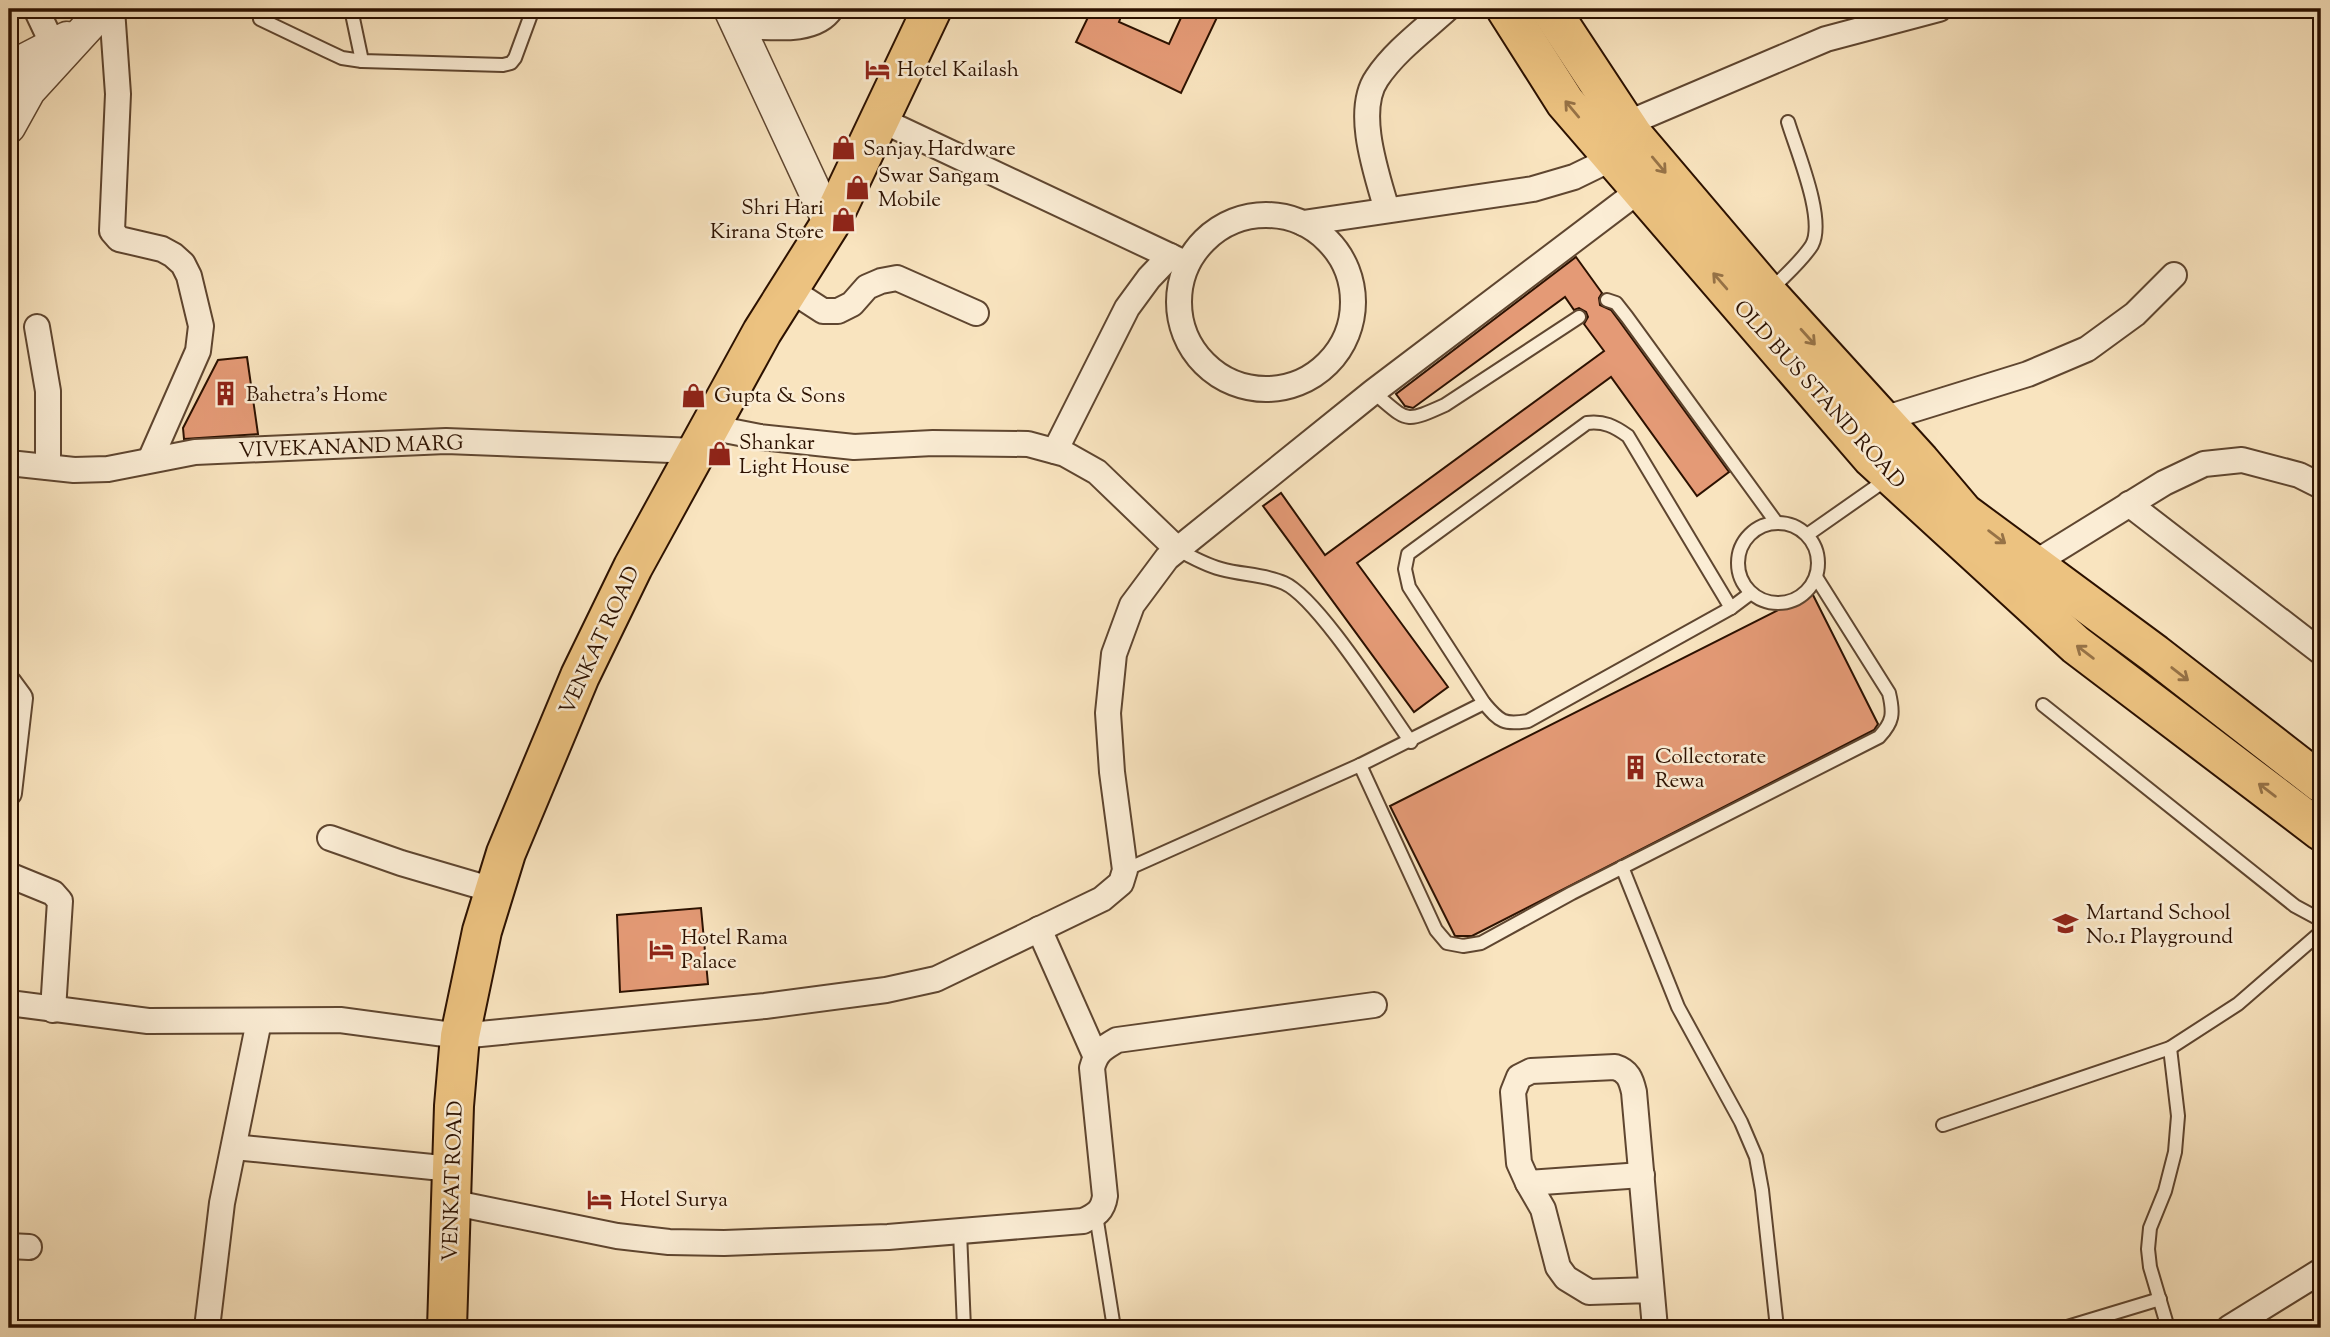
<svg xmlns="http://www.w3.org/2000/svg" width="2330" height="1337" font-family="'Sorts Mill Goudy',serif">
<rect width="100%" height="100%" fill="#f9e4bf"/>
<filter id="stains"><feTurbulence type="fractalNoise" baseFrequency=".00286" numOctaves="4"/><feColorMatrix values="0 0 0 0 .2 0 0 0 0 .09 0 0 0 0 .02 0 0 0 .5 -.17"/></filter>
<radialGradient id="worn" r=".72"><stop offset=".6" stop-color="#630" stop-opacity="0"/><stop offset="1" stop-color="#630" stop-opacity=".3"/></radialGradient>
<g fill="#e49a76" stroke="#2c1100" stroke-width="2">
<polygon points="1092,9 1124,9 1119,22 1169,44 1185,9 1221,9 1181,93 1076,42"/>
<polygon points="1576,257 1602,293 1599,298 1600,305 1611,310 1620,322 1729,472 1697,496 1611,377 1357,563 1448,687 1414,712 1263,506 1281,493 1325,555 1604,351 1584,324 1588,317 1586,312 1579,308 1574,310 1565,297 1413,408 1405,406 1396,394"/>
<polygon points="247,357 258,434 184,439 183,428 218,360"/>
<polygon points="1812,593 1878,724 1874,730 1472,936 1455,936 1390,806"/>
<polygon points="701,908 708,984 620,992 617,915"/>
</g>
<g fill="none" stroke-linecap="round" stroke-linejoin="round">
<defs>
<g id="service">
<polyline points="351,9 362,61"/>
<polyline points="260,19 327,51 342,58 362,61 503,65 511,63 515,58 533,9"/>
<path d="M1771,290C1784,276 1802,261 1812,245C1826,219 1796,149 1788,122"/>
<polyline points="1607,300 1616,303 1627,317 1776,522"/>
<path d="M1373,392C1408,421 1403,424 1445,405L1579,317"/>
<circle cx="1778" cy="563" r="40"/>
<polyline points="1807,535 1887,479"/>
<path d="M1177,549C1191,557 1206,565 1221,569C1242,575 1264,574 1284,583C1318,598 1386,707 1411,742"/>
<path d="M1484,703L1409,587L1405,569L1408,554L1587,423C1604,421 1614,426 1628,436L1731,608"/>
<polyline points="2043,705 2295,906 2321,920"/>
<path d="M1360,765L1436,930L1447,943L1463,946L1481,943L1572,893L1879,737C1893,722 1894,714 1889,693L1816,577"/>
<polyline points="1622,867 1678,1007 1741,1122 1756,1157 1762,1190 1777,1328"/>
<path d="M1125,870L1360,765L1484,703C1500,722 1504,725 1528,721L1731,608L1751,593"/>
<polyline points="1943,1125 2170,1048 2238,1004 2321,932"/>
<polyline points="1096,1215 1114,1328"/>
<polyline points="960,1232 964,1328"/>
<polyline points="2064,1328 2160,1299"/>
<polyline points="2168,1328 2150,1267 2148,1249 2150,1228 2165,1191 2175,1152 2178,1116 2170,1048"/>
</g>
<g id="minor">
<polyline points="36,9 53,45"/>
<polyline points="112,9 118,94 112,231 119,239 162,249 173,255 183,264 189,276 201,326 198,351 150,460"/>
<path d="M738,26C766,26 814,35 831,9"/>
<polyline points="879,119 1187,264"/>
<polyline points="1618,133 1626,124 1826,39 1939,9"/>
<path d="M1387,210C1377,175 1354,111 1377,78C1395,51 1424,30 1447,9"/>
<circle cx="1266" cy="302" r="87"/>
<polyline points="1303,223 1533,189 1574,177 1613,158"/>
<polyline points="789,289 823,311 838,311 852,304 867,287 881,281 897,278 976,313"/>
<polyline points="37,327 48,391 48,467"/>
<polyline points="1883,419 2028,374 2087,349 2135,314 2174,275"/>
<polyline points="709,427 760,437 854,447 933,443 1028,444 1065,454 1097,472 1177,549"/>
<polyline points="1055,451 1127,308 1149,278 1170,256"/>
<polyline points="9,463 74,470 108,469 195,452 446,441 696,451"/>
<polyline points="2129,504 2321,652"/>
<polyline points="2033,564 2164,483 2204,464 2242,460 2299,475 2321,486"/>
<polyline points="9,683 20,698 9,793"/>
<polyline points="330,838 401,863 493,890"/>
<polyline points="9,875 53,893 60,901 53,1010"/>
<polyline points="1039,929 1095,1055"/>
<polyline points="9,1003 148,1021 340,1020 460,1036 765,1006 886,990 936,979 1102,899 1121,883 1125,870 1112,772 1108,713 1114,654 1132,605 1167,558 1373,392 1641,189"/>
<polyline points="234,1147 452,1169"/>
<polyline points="1528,1183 1642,1175"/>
<path d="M450,1202L617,1236L669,1242L724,1243L888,1237L1083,1221C1096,1215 1103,1211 1105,1196L1092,1068C1096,1052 1103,1048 1117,1040L1374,1005"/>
<polyline points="9,1246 29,1247"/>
<path d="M1651,1290L1589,1292L1566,1278L1558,1267L1543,1209L1528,1183L1519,1163L1513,1092L1519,1077L1531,1071L1615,1067C1628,1071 1631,1079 1634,1092L1655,1328"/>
<polyline points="207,1328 222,1203 259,1021"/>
<polyline points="2229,1328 2321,1271"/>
</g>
<g id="tertiary">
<polyline points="730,9 830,224"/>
<polyline points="9,68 67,38"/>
<polyline points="9,127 29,91 104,9"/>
</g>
<g id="primary">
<polyline points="1506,9 1565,102 1872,458 2076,645 2321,831"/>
<polyline points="1550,9 1633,135 1768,294 1920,461 1964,513 2155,654 2321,783"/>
<polyline points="447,1328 454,1106 460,1036 482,931 506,853 580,676 633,567 762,332 830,224 932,9"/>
</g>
</defs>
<use href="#service" stroke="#5f4630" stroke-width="16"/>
<use href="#minor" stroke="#5f4630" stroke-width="28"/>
<use href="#tertiary" stroke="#5f4630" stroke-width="35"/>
<use href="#primary" stroke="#2c1100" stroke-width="42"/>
<use href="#service" stroke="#fbedd5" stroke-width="12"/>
<use href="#minor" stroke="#fbedd5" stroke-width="24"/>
<use href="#tertiary" stroke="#fbedd5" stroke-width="32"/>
<use href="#primary" stroke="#ecc280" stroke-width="38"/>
</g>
<defs><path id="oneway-shaft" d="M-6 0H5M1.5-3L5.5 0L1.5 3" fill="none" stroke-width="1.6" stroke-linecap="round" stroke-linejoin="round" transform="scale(1.75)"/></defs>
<g stroke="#967246">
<use href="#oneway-shaft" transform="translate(1572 109) rotate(-130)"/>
<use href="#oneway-shaft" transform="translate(1659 165) rotate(50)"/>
<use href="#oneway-shaft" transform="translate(1720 281) rotate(-131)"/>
<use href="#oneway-shaft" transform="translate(1808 337) rotate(48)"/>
<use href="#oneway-shaft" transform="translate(1997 537) rotate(37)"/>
<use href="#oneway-shaft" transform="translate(2085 652) rotate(-143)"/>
<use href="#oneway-shaft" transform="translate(2180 674) rotate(38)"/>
<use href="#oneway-shaft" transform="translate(2267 790) rotate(-143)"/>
</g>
<defs>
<symbol id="hotel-bare" viewBox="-9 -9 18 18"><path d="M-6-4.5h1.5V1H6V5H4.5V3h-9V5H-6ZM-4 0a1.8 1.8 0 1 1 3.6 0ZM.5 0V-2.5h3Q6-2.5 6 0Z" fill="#8f2418" stroke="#fbedd5" stroke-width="2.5" paint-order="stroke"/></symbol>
<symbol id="shop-bare" viewBox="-9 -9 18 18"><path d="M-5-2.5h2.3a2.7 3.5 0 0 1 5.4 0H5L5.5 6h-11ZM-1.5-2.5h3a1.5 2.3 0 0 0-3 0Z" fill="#8f2418" stroke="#fbedd5" stroke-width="2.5" paint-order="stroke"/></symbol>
<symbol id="building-bare" viewBox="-9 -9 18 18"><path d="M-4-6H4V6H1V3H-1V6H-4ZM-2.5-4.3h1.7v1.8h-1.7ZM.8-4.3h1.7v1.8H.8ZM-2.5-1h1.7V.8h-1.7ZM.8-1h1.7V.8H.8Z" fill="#8f2418" stroke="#fbedd5" stroke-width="2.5" paint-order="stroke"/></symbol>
<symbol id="school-bare" viewBox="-9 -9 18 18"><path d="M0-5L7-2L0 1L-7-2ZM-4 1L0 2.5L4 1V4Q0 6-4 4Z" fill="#8f2418" stroke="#fbedd5" stroke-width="2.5" paint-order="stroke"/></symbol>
</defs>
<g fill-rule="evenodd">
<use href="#hotel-bare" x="860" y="52" width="35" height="35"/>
<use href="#shop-bare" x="826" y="130" width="35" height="35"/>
<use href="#shop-bare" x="840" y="170" width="35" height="35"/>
<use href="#shop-bare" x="826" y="202" width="35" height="35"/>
<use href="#building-bare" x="208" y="376" width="35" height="35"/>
<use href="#shop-bare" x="676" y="378" width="35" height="35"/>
<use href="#shop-bare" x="702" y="436" width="35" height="35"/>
<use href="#building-bare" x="1618" y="750" width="35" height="35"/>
<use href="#school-bare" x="2048" y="906" width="35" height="35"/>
<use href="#hotel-bare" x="644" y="932" width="35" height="35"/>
<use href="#hotel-bare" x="582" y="1182" width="35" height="35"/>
</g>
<g text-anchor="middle" stroke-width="5" stroke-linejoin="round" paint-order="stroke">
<g font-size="21" fill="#2c1100" stroke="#fbedd5" text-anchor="start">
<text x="897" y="76">Hotel Kailash</text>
<text x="863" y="155">Sanjay Hardware</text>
<text x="878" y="182">Swar Sangam<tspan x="878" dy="24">Mobile</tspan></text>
<text x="824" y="214" text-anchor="end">Shri Hari<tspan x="824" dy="24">Kirana Store</tspan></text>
<text x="246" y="401">Bahetra's Home</text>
<text x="714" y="402">Gupta &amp; Sons</text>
<text x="739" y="449">Shankar<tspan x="739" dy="24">Light House</tspan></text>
<text x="1655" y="763">Collectorate<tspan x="1655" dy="24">Rewa</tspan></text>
<text x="2086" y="919">Martand School<tspan x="2086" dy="24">No.1 Playground</tspan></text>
<text x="681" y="944">Hotel Rama<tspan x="681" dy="24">Palace</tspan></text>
<text x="620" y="1206">Hotel Surya</text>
</g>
<g font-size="21" fill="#2c1100" stroke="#fbedd5">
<text transform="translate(1820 394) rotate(48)" y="7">OLD BUS STAND ROAD</text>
<text transform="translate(351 446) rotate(-2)" y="7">VIVEKANAND MARG</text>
<text transform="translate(599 640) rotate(-65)" y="7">VENKAT ROAD</text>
<text transform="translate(452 1181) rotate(-88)" y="7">VENKAT ROAD</text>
</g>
</g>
<rect width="2330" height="1337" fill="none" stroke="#f9e4bf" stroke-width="35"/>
<rect x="10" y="10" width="2309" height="1316" fill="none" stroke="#2c1100" stroke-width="3.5"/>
<rect x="18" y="18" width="2295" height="1302" fill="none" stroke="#2c1100" stroke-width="2"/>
<rect width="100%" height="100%" filter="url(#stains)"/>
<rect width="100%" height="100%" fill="url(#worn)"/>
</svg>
